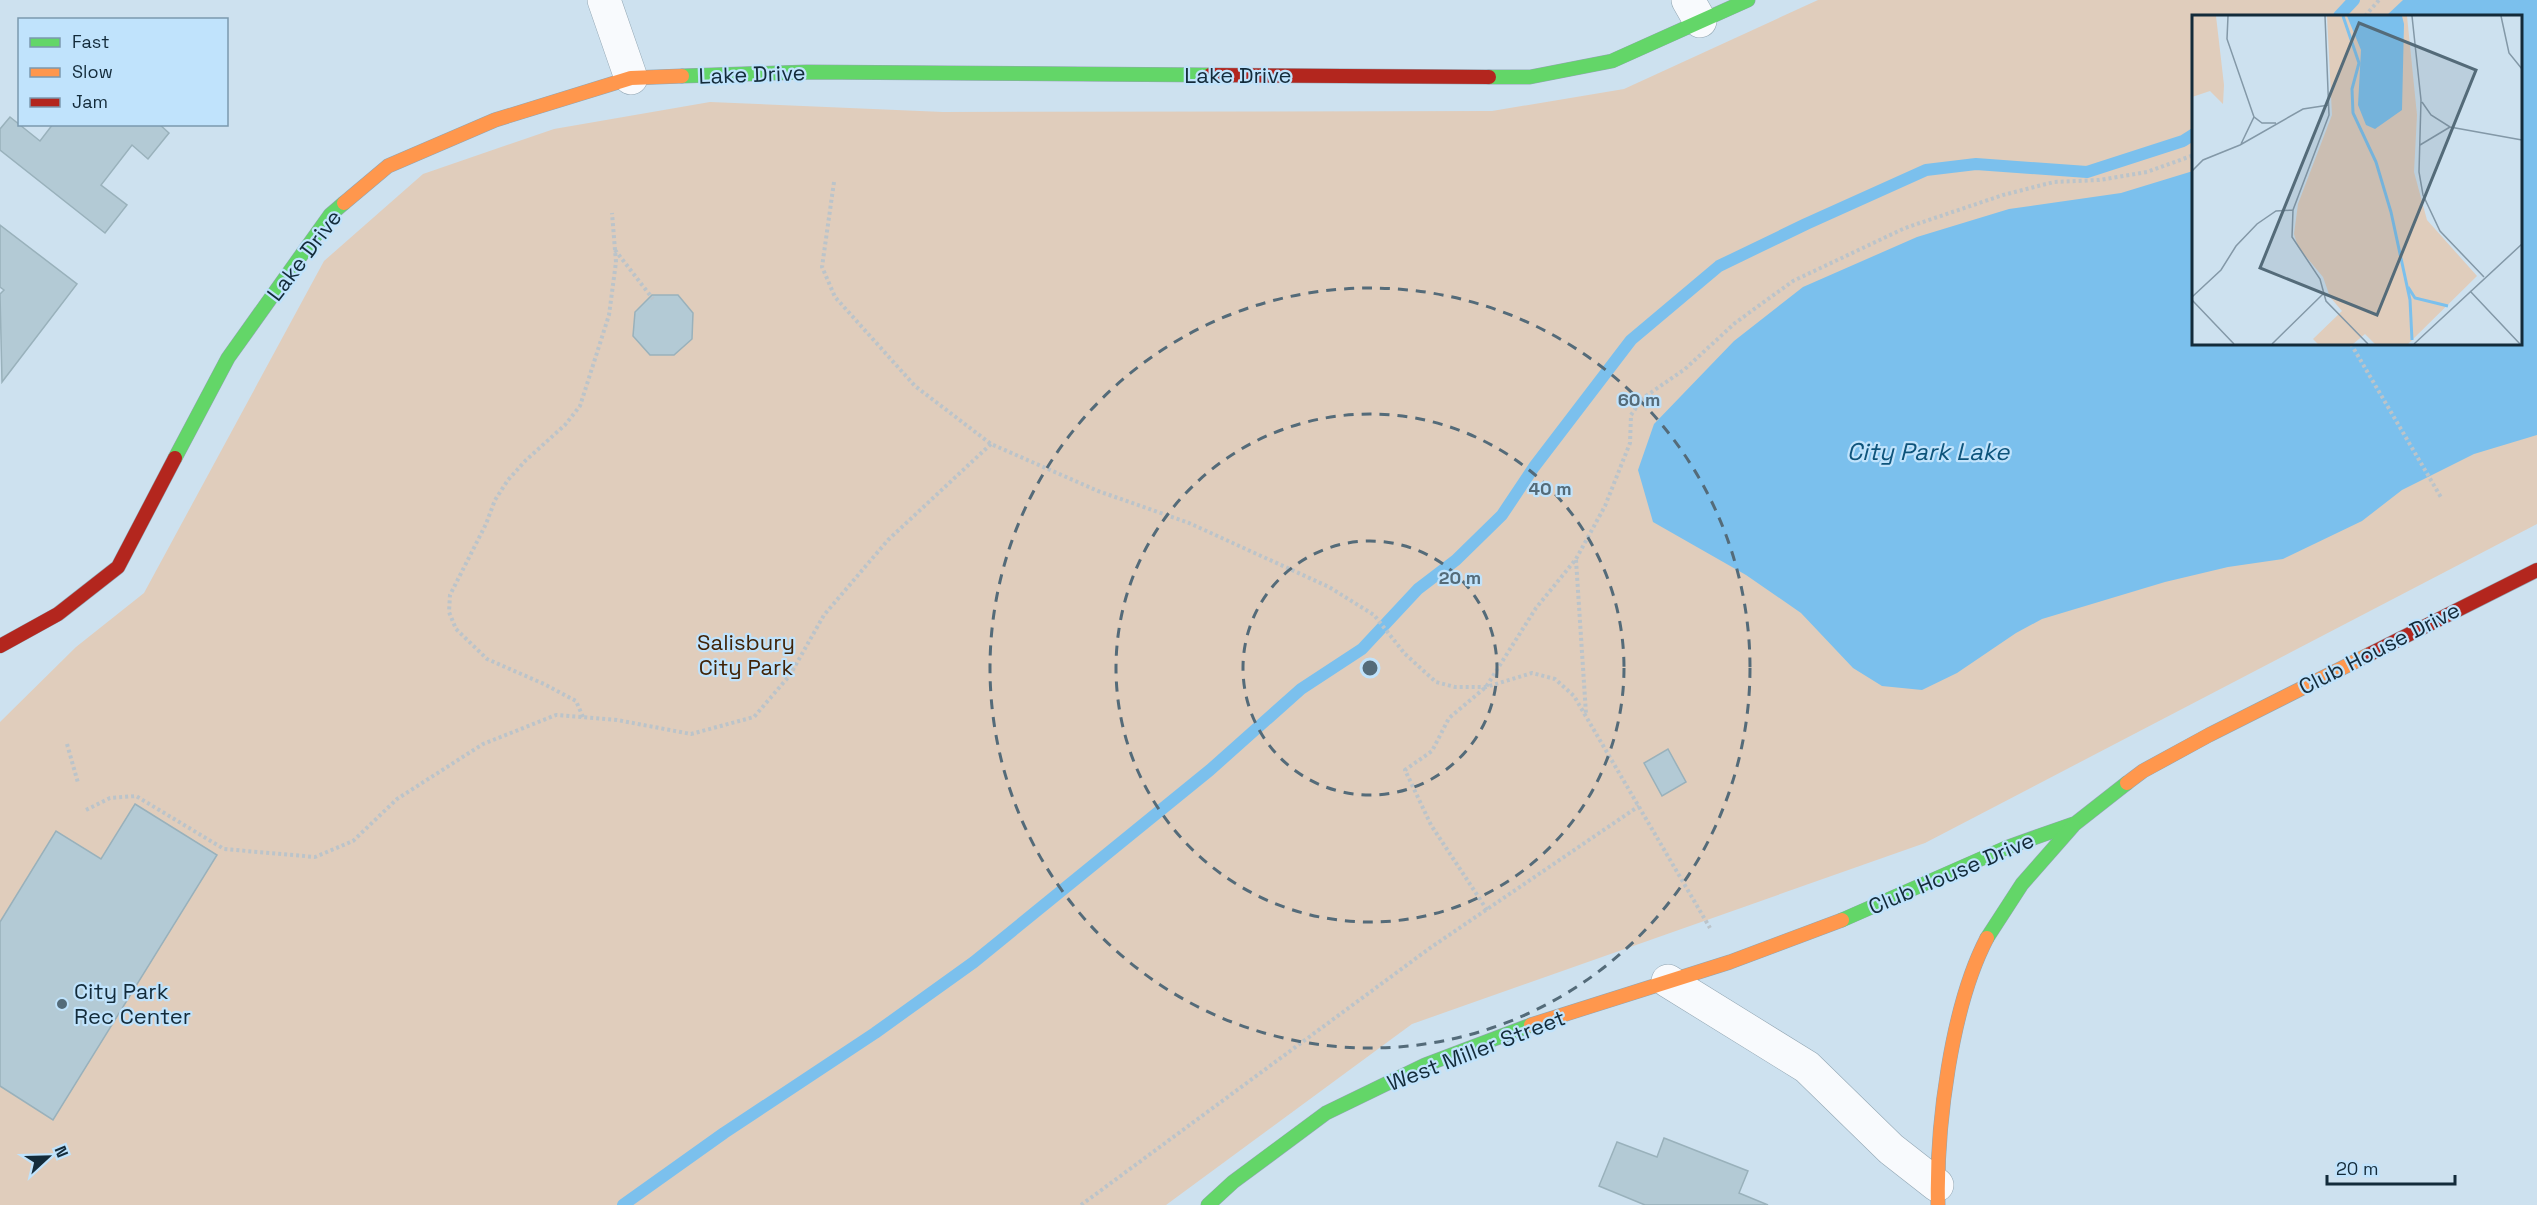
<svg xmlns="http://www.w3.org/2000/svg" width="2537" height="1205" font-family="'Space Grotesk',sans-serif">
<rect width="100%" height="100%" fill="#cde1ef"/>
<path fill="#e0cdbc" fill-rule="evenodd" d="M1818,0H2537V524L1925,843L1412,1024L1166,1205H0V722L76,647L144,593L324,261L423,174L554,129L710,102L943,112L1492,111L1624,89ZM2194,16H2520V344H2194Z"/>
<polygon fill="#7bc0ed" points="2403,0 2537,0 2537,435 2474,454 2402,490 2362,521 2283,559 2228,567 2165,582 2042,619 2016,633 1957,673 1922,690 1882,686 1853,668 1801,613 1746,575 1653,522 1638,470 1654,424 1734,341 1803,287 1917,237 2009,209 2121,193 2193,171 2194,344 2520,344 2520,16 2386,16"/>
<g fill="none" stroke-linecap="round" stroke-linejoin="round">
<g stroke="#7bc0ed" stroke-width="12">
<polyline points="2339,16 2354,0"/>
<polyline points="623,1205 724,1133 875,1033 974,962 1210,770 1301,689 1362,649 1418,589 1456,560 1502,515 1534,467 1631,340 1719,266 1806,224 1926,170 1976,164 2087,172 2183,141 2194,134"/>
</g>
</g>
<g fill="#b3cad5" stroke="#99b1bb" stroke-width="1.5">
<polygon points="10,117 40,141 53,124 159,124 169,133 148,159 132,145 101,185 127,205 105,233 0,150 0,129"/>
<polygon points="0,225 77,284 2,382 0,294 4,290 0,287"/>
<polygon points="652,295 678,295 693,313 692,339 674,355 650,355 633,336 635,312"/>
<polygon points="1668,749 1686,782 1662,796 1644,763"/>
<polygon points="135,804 217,855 53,1120 0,1086 0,922 56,831 101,859"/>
<polygon points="1664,1138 1748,1171 1739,1193 1768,1205 1645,1205 1599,1186 1617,1142 1657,1157"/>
</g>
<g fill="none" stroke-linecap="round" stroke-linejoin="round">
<defs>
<g id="street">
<polyline points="604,0 631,78"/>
<polyline points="1688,0 1700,21"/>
<polyline points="1668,981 1807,1067 1891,1149 1937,1185"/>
</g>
<g id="fast">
<polyline points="682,76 807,72 1210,75"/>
<polyline points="1489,77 1530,77 1612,61 1748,0"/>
<polyline points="175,458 228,358 330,215 344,203"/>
<polyline points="1842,920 2008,847 2076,823 2127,783"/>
<polyline points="1987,938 2022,884 2073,826"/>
<polyline points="1208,1205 1233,1182 1326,1113 1425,1065 1531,1025"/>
</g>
<g id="slow">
<polyline points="344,203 388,166 495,120 631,78 682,76"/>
<polyline points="2127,783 2143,771 2209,735 2370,654"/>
<polyline points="1531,1025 1730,962 1842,920"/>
<path d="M1938,1205C1936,1127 1951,1007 1987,938"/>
</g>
<g id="jam">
<polyline points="1210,75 1489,77"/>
<polyline points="0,646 58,614 118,567 175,458"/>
<polyline points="2370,654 2537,570"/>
</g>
</defs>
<use href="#street" stroke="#91a5b2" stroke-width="34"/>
<use href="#fast" stroke="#91a5b2" stroke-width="15"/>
<use href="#slow" stroke="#91a5b2" stroke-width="15"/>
<use href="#jam" stroke="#91a5b2" stroke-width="15"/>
<g stroke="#bbc4ca" stroke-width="4" stroke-dasharray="3 3" stroke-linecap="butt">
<polyline points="2365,16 2379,0"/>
<polyline points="834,182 822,267 835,297 915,386 991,444 1098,491 1189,523 1329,587 1374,615 1405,654 1436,682 1455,687 1486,687 1532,673 1555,679 1574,696 1710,928"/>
<polyline points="615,250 653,299"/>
<polyline points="2351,344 2442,499"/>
<polyline points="1576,560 1586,714"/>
<polyline points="583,717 576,701 544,684 487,659 456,629 449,612 450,595 486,524 495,500 508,480 526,460 565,425 580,406 609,315 616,262 612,213"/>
<polyline points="67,744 78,783"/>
<polyline points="86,810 110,798 136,796 224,849 315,857 353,841 397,799 483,744 556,715 617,720 691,734 754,717 790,675 824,615 888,540 991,444"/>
<polyline points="1487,910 1431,825 1405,770 1432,751 1449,718 1486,687 1536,608 1576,559 1605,506 1630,443 1631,415 1643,398 1685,369 1735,323 1793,281 1905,228 2003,195 2054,182 2099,180 2147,172 2194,155"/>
<polyline points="1081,1205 1430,948 1639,806"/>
</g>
<use href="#street" stroke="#f8fafd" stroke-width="33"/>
<use href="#fast" stroke="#63d668" stroke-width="14"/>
<use href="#slow" stroke="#ff974d" stroke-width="14"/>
<use href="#jam" stroke="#b3261e" stroke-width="14"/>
</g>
<g fill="none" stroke="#546b79" stroke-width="3" stroke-dasharray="10 8">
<circle cx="1370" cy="668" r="127"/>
<circle cx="1370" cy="668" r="254"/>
<circle cx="1370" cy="668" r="380"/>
</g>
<circle fill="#546b79" stroke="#c0e3fc" stroke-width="2" cx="62" cy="1004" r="6"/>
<g text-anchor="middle" stroke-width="4.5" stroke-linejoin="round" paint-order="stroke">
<g font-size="22" fill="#132b3a" stroke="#c0e3fc">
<text transform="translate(752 74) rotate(-2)" y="8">Lake Drive</text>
<text x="1238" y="83">Lake Drive</text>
<text transform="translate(304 255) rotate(-53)" y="8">Lake Drive</text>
<text transform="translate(2379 648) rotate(-27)" y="8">Club House Drive</text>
<text transform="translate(1951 873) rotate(-23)" y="8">Club House Drive</text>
<text transform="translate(1476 1050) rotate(-21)" y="8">West Miller Street</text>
</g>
<g font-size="22" fill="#402307" stroke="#c0e3fc">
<text x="746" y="650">Salisbury<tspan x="746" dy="25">City Park</tspan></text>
</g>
<g font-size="22" fill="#132b3a" stroke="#c0e3fc" text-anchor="start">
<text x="74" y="999">City Park<tspan x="74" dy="25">Rec Center</tspan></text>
</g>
<g font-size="24" font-style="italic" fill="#0e547b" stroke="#c0e3fc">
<text x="1928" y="460">City Park Lake</text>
</g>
</g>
<g transform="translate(2192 15)">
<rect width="330" height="330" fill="#cde1ef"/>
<path d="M0,1H24L32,70L31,89L18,76L0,82ZM135,1H215L225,100L222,157L235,205L285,261L216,329H183L173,319L161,329H126L121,324L150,296L138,282L131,262L106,232L102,219L106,189L140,100Z" fill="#e0cdbc"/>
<path d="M155,1H210L212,9L210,95L183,114L174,110L166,90L169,35Z" fill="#7bc0ed"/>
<path fill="none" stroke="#7bc0ed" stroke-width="3" d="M151,1L167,48L160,74L161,98L184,147L199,197L218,285L220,325M216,272L223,283L256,291"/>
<path fill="none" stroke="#8398a7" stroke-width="1.5" d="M36,1L35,24L62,102M133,1L137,100L101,195L100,222L128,264L134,286L176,329M220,1L229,85L227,157L231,180L248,216L292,262M309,1L317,38L330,54M230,87L239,100L258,112L330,125M49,129L62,102L70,108H84M228,130L258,112M0,156L11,145L48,130L111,94L137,90M278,276L328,329M0,282L29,255L44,231L65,209L84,196L101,195M0,285L42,329M80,329L131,279M222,329L330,229"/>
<path fill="#546b79" fill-opacity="0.15" stroke="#546b79" stroke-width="3" d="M167,8L284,55L185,300L68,253Z"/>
<rect width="330" height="330" fill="none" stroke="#132b3a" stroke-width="3"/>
</g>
<circle cx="1370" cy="668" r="9" fill="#546b79" stroke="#c0e3fc" stroke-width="3"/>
<g font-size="18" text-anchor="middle" font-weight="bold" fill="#546b79" stroke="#c0e3fc" stroke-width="4.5" stroke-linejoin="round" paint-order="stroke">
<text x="1639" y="406">60 m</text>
<text x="1550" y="495">40 m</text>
<text x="1460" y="584">20 m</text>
</g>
<rect x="18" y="18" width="210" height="108" fill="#c0e3fc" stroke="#7b99ae" stroke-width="1.5"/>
<rect x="30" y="38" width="30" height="9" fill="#63d668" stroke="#7b99ae" stroke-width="1.5"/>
<text x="72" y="48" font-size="18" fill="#132b3a">Fast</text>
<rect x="30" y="68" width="30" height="9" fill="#ff974d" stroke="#7b99ae" stroke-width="1.5"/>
<text x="72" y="78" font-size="18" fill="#132b3a">Slow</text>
<rect x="30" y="98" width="30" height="9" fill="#b3261e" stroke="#7b99ae" stroke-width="1.5"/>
<text x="72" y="108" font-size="18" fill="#132b3a">Jam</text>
<g transform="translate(48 1157) rotate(68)" stroke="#c0e3fc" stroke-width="4.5" paint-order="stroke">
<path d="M0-4.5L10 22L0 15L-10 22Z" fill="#132b3a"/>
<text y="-9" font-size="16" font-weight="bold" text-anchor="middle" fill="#132b3a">N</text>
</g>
<path d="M2327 1175v9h128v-9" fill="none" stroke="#132b3a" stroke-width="3"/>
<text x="2336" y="1175" font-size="18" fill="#132b3a" stroke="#c0e3fc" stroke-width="4.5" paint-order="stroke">20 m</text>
</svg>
